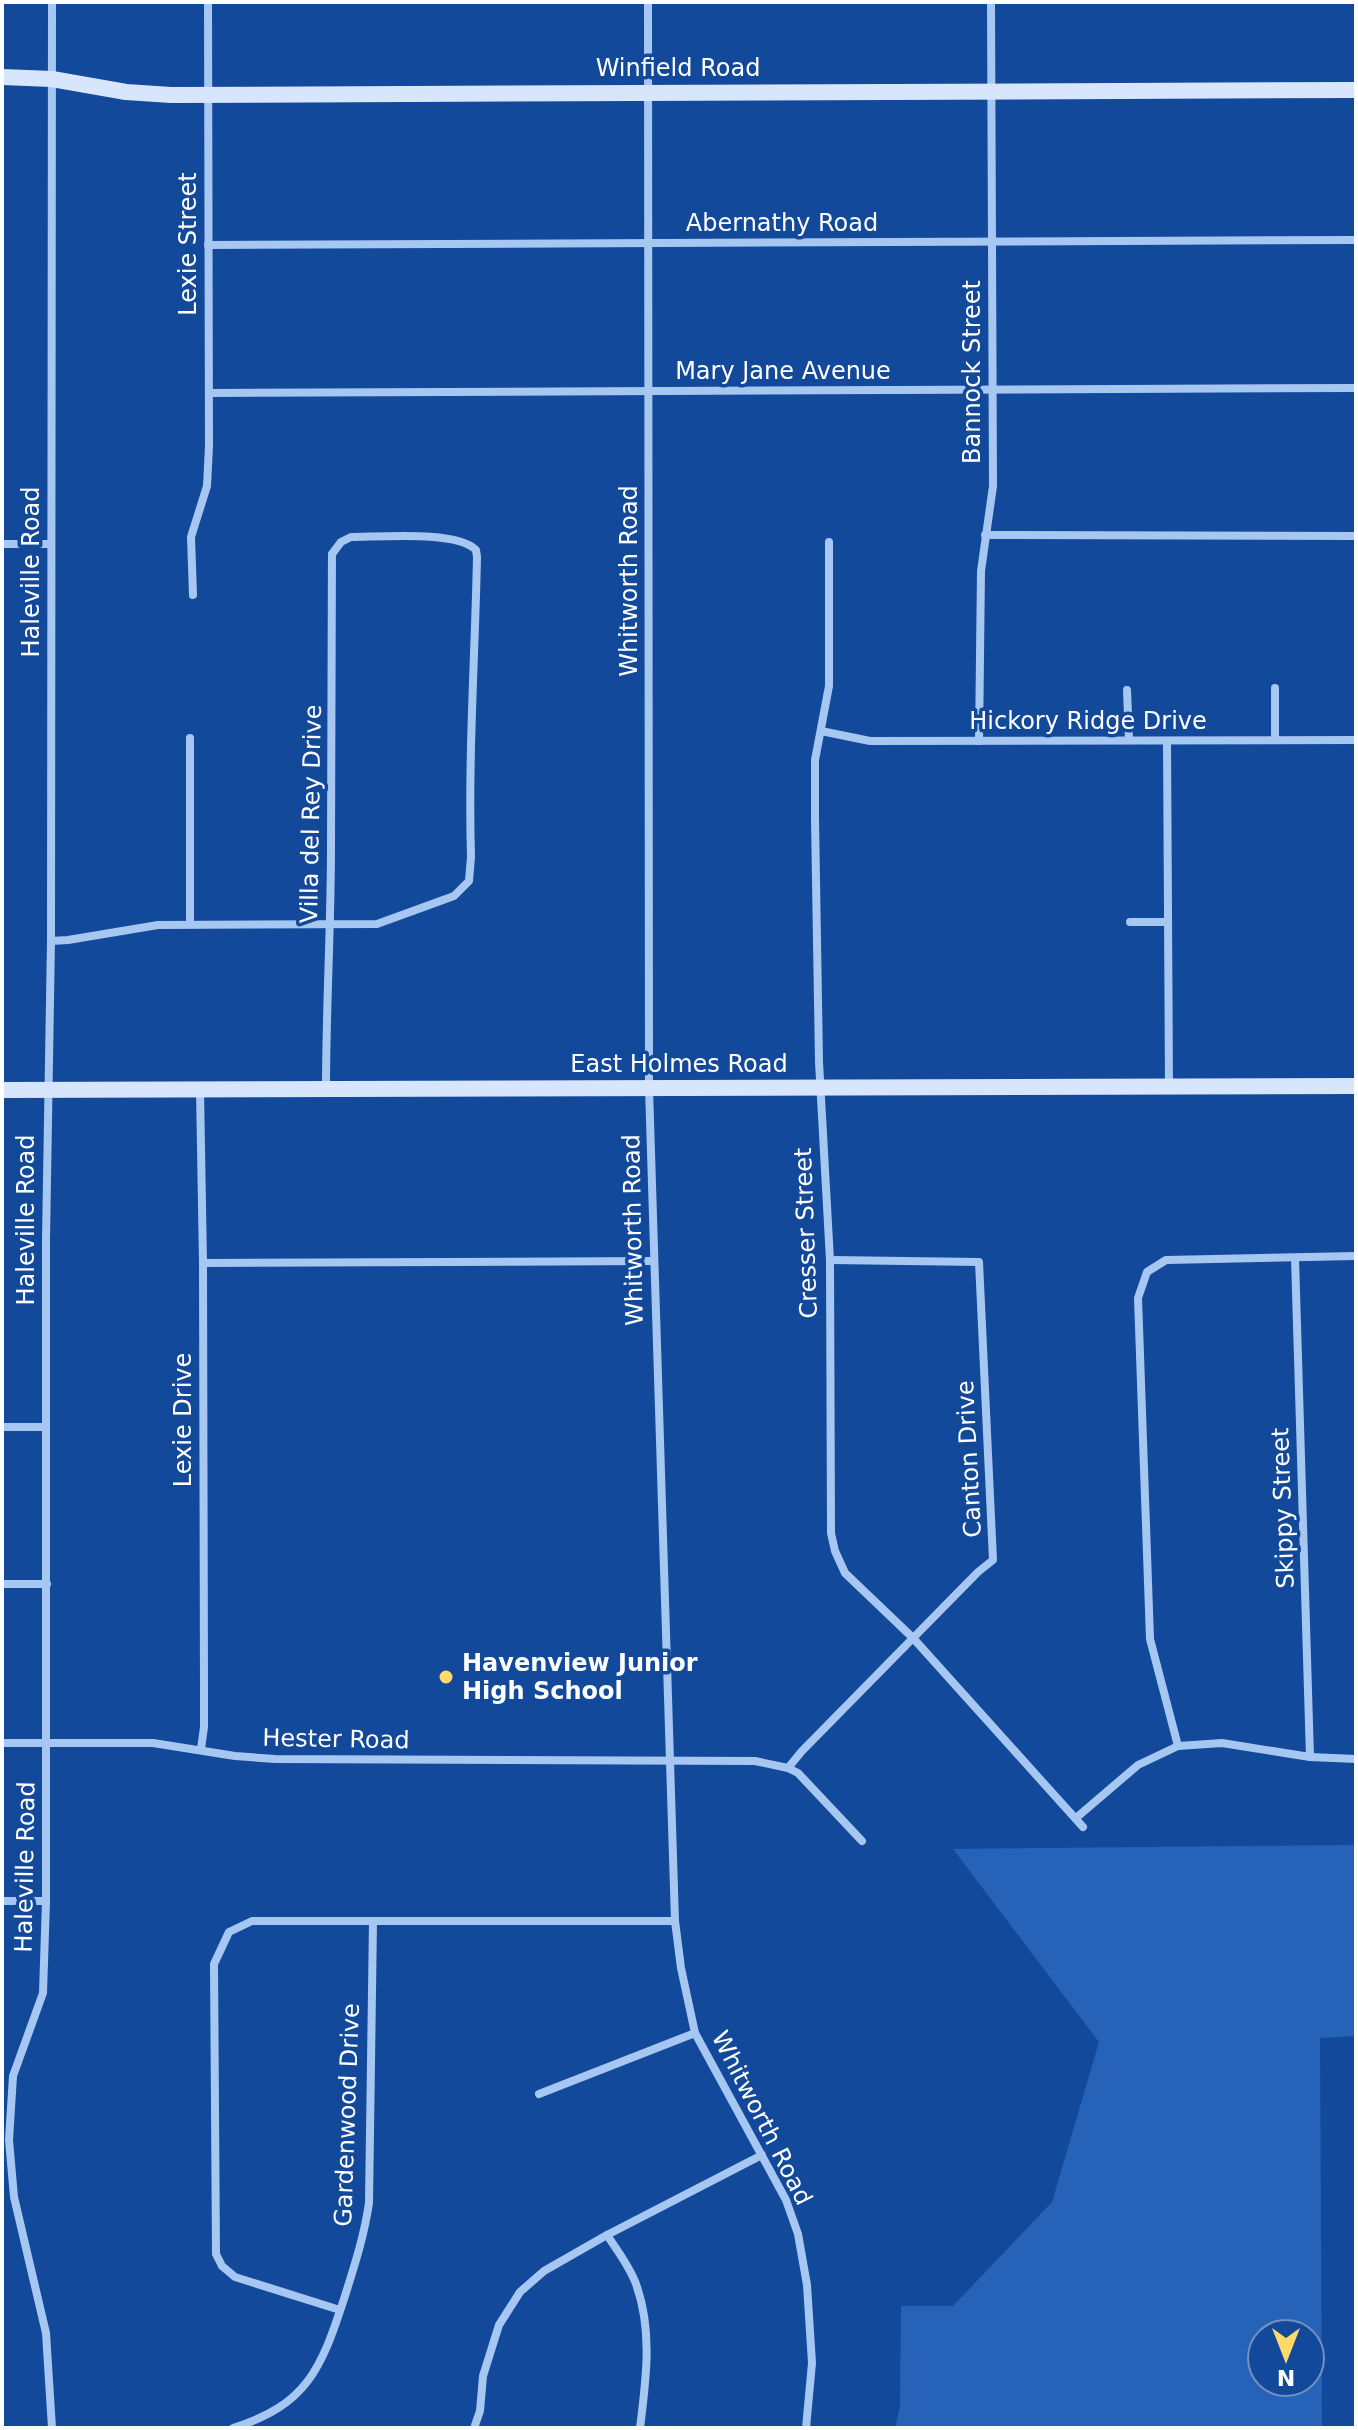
<svg xmlns="http://www.w3.org/2000/svg" width="1358" height="2430" font-family="'DejaVu Sans',sans-serif">
<rect width="100%" height="100%" fill="#13499a"/>
<path fill="#2663b8" fill-rule="evenodd" d="M1356,1845V2036L1320,2038L1322,2428H895L900,2407L901,2306H953L1052,2202L1099,2042L953,1849ZM1262,2334H1310V2382H1262Z"/>
<g fill="none" stroke-linecap="round" stroke-linejoin="round">
<g stroke="#a7c7f3" stroke-width="8">
<polyline points="52,2 51,941 46,1240 46,1901 43,1993 13,2076 9,2140 14,2197 46,2333 52,2428"/>
<polyline points="648,2 649,1088 675,1921 681,1968 695,2033 786,2200 798,2234 807,2285 812,2363 806,2428"/>
<polyline points="208,245 1356,240"/>
<polyline points="209,393 1356,388"/>
<polyline points="985,535 1356,536"/>
<polyline points="829,542 829,686 815,760 815,819 819,1062 830,1260 831,1533 835,1551 845,1573 913,1638 1083,1827"/>
<polyline points="2,544 50,544"/>
<polyline points="193,595 191,537 207,486 209,446 208,2"/>
<polyline points="1127,690 1129,740"/>
<polyline points="821,731 870,741 1356,740"/>
<polyline points="190,738 190,924"/>
<polyline points="1275,740 1275,688"/>
<polyline points="979,741 981,571 993,486 991,2"/>
<polyline points="1167,741 1169,1086"/>
<polyline points="1130,922 1167,922"/>
<path d="M51,941L68,940L158,925L377,924L454,896L469,881L471,857C468,757 475,657 477,557L476,550C457,530 380,537 351,537L341,542L332,554C331,651 332,748 331,846C331,927 326,1008 326,1089"/>
<polyline points="200,1090 203,1263 204,1686 204,1727 201,1749"/>
<polyline points="1295,1258 1310,1757"/>
<polyline points="203,1263 654,1261"/>
<polyline points="2,1427 46,1427"/>
<polyline points="2,1584 47,1584"/>
<polyline points="2,1743 153,1743 235,1756 275,1759 755,1761 788,1768 798,1773 862,1841"/>
<polyline points="1178,1746 1150,1639 1138,1298 1147,1272 1166,1260 1356,1256"/>
<polyline points="788,1768 802,1751 978,1572 993,1560 979,1262 830,1260"/>
<polyline points="1076,1818 1138,1765 1178,1746 1222,1743 1310,1757 1356,1759"/>
<polyline points="2,1901 46,1901"/>
<polyline points="539,2094 695,2033"/>
<path d="M607,2235C617,2250 630,2267 636,2284C653,2331 646,2380 640,2428"/>
<polyline points="340,2310 235,2277 222,2266 216,2254 214,1964 229,1932 252,1921 675,1921"/>
<path d="M233,2428C307,2405 321,2369 344,2299C354,2267 364,2237 369,2203L373,1921"/>
<polyline points="474,2428 480,2411 483,2376 499,2325 520,2292 544,2271 607,2235 762,2155"/>
</g>
<g stroke="#d7e6fd" stroke-width="16">
<polyline points="2,77 52,79 126,92 171,95 1356,90"/>
<polyline points="2,1090 1356,1086"/>
</g>
</g>
<circle fill="#ffd96a" stroke="#13499a" stroke-width="3" cx="446" cy="1677" r="8"/>
<g text-anchor="middle" stroke-width="7" stroke-linejoin="round" paint-order="stroke">
<g font-size="24" fill="#fff" stroke="#13499a">
<text x="678" y="76">Winfield Road</text>
<text x="782" y="231">Abernathy Road</text>
<text transform="translate(188 244) rotate(-90)" y="8">Lexie Street</text>
<text x="783" y="379">Mary Jane Avenue</text>
<text transform="translate(972 372) rotate(-90)" y="8">Bannock Street</text>
<text transform="translate(31 572) rotate(-90)" y="8">Haleville Road</text>
<text transform="translate(629 581) rotate(-90)" y="8">Whitworth Road</text>
<text x="1088" y="729">Hickory Ridge Drive</text>
<text transform="translate(311 814) rotate(-89)" y="8">Villa del Rey Drive</text>
<text x="679" y="1072">East Holmes Road</text>
<text transform="translate(26 1220) rotate(-90)" y="8">Haleville Road</text>
<text transform="translate(633 1230) rotate(-91)" y="8">Whitworth Road</text>
<text transform="translate(806 1233) rotate(-92)" y="8">Cresser Street</text>
<text transform="translate(183 1420) rotate(-90)" y="8">Lexie Drive</text>
<text transform="translate(969 1459) rotate(-93)" y="8">Canton Drive</text>
<text transform="translate(1283 1508) rotate(-92)" y="8">Skippy Street</text>
<text transform="translate(336 1739) rotate(1)" y="8">Hester Road</text>
<text transform="translate(25 1867) rotate(-89)" y="8">Haleville Road</text>
<text transform="translate(347 2115) rotate(-88)" y="8">Gardenwood Drive</text>
<text transform="translate(762 2118) rotate(63)" y="8">Whitworth Road</text>
</g>
<g font-size="24" font-weight="bold" fill="#fff" stroke="#13499a" text-anchor="start">
<text x="462" y="1671">Havenview Junior<tspan x="462" dy="28">High School</tspan></text>
</g>
</g>
<rect width="1358" height="2430" fill="none" stroke="#ffffff" stroke-width="8"/>
<g transform="translate(1286 2358) rotate(180)"><circle r="38" fill="#13499a" stroke="#7192c2" stroke-width="2"/>
<path d="M0-6L14 30L0 20L-14 30Z" fill="#ffd96a"/>
<text y="-12" font-size="22" font-weight="bold" text-anchor="middle" fill="#ffffff">N</text>
</g>
</svg>
